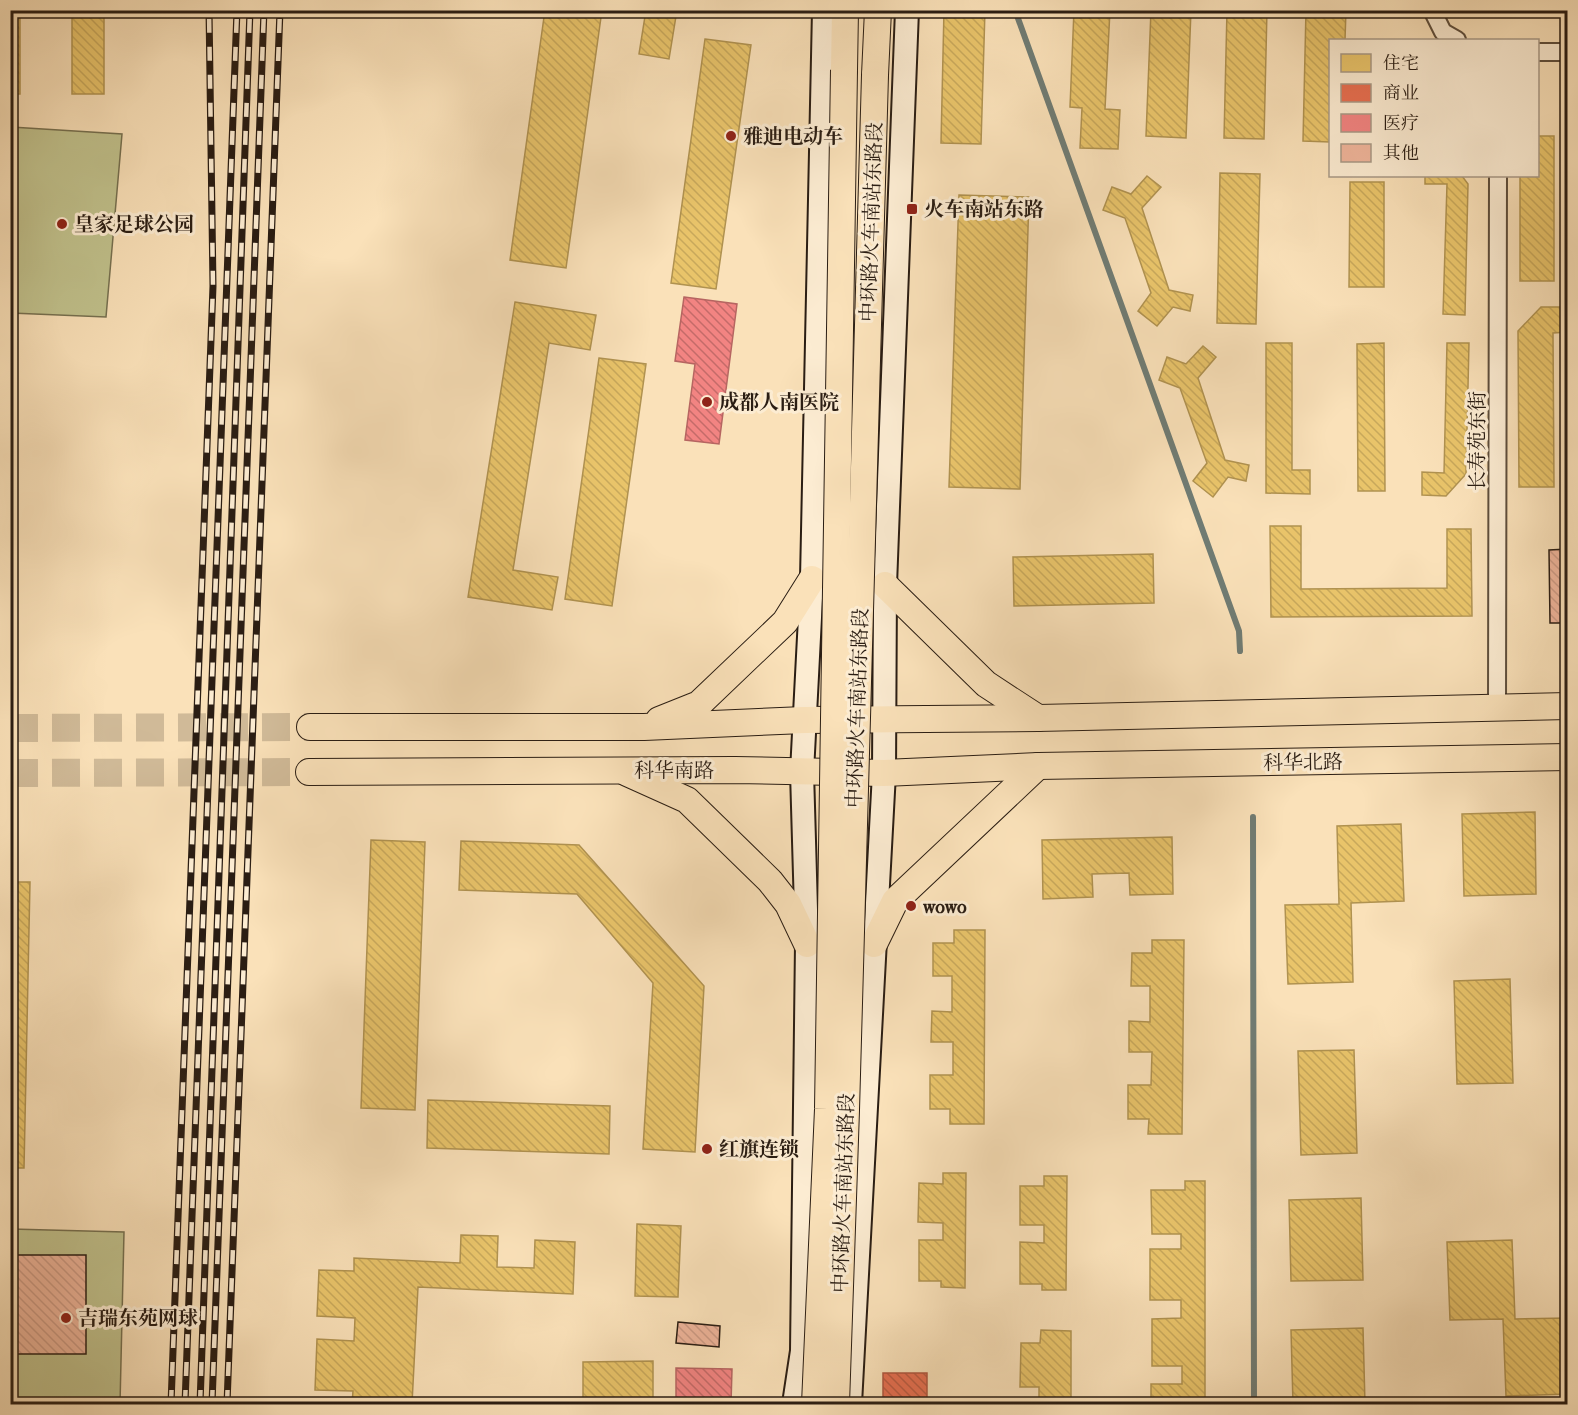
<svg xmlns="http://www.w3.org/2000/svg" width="1578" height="1415" font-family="'IM FELL Double Pica','Noto Serif SC',serif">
<defs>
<pattern id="homes-back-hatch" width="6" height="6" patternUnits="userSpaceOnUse" patternTransform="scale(1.5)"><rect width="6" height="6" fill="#e9c46a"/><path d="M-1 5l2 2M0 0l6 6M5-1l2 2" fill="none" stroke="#c8a85b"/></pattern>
<pattern id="shops-back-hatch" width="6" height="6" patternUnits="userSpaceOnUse" patternTransform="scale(1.5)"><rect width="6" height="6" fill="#e76f51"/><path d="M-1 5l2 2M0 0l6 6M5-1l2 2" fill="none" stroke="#bb5b42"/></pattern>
<pattern id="health-back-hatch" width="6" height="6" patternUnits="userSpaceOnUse" patternTransform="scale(1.5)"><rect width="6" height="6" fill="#f28482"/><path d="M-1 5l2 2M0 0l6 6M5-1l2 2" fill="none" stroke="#c46b69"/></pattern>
<pattern id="building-back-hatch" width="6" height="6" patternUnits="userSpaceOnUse" patternTransform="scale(1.5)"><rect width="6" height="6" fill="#efb59b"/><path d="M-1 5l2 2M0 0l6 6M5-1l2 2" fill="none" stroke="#cd9b85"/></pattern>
</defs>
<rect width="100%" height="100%" fill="#fae1b9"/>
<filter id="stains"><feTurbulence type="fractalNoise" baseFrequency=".00333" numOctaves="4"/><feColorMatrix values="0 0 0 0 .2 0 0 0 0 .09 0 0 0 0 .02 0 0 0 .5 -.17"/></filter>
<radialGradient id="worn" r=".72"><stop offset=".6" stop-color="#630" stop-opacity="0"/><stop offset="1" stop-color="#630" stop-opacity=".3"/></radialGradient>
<g fill="#c1c28d" stroke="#767050" stroke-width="1.5">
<polygon points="11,127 122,134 106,317 11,313"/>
<polygon points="11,1229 124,1232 120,1404 11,1404"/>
</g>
<g fill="url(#homes-back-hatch)" stroke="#b09250" stroke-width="1.5">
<rect x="10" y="10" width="10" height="84"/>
<rect x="72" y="10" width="32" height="84"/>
<polygon points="545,10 602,10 566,268 510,260"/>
<polygon points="646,10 677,10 669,59 639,54"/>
<polygon points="944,10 985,10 981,144 941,143"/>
<polygon points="1074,10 1110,10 1105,109 1120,110 1118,149 1080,148 1082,108 1070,107"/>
<polygon points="1151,10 1191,10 1186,138 1146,136"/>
<polygon points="1227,10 1267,10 1264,139 1224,138"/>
<polygon points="1306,10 1346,10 1345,40 1330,40 1330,142 1303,141"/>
<polygon points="705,39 751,45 716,289 671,283"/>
<polygon points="1538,136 1554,136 1554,281 1520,281 1520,176 1538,176"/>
<polygon points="1220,173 1260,174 1256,324 1217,323"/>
<polygon points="1147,176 1161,187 1142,208 1169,290 1193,295 1190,311 1173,307 1157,326 1138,311 1151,293 1125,218 1103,210 1112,187 1131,194"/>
<polygon points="1425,176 1462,176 1468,184 1465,315 1443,314 1447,184 1425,184"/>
<polygon points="1350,182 1384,182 1384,287 1349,287"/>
<polygon points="959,195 1029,197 1020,489 949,487"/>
<polygon points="515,302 596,315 590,350 549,343 513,570 558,577 552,610 468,597"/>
<polygon points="1541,307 1568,307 1568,332 1553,333 1554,487 1519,487 1518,331"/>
<polygon points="1266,343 1292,343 1292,470 1310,470 1310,494 1266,493"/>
<polygon points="1384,343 1385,491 1358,491 1357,344"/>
<polygon points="1447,343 1469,343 1466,474 1446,496 1422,495 1422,472 1444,473"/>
<polygon points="1203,346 1216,357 1198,378 1225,460 1249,465 1246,481 1228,477 1213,497 1193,481 1207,463 1180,388 1159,380 1167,357 1186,364"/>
<polygon points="599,358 646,364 612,606 565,599"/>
<polygon points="1270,526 1301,526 1301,589 1447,588 1447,529 1471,529 1472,616 1271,617"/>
<polygon points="1153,554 1154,603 1014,606 1013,557"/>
<polygon points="1535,812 1536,894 1464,896 1462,814"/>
<polygon points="1401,824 1404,901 1351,903 1353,982 1288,984 1285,905 1339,904 1337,826"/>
<polygon points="1172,837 1173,894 1130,895 1129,873 1092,874 1093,897 1043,899 1042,840"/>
<polygon points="371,840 425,842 415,1110 361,1108"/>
<polygon points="461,841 579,845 704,986 695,1152 643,1149 653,983 577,894 459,890"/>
<polygon points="10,882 30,882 24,1168 10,1168"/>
<polygon points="954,930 985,930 984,1124 950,1124 950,1109 930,1109 930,1075 953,1075 953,1042 931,1042 932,1011 952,1012 952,976 933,976 933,943 954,943"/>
<polygon points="1152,940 1184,940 1182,1134 1148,1134 1149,1119 1128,1119 1128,1085 1151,1085 1152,1052 1129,1052 1129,1021 1150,1022 1150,986 1131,986 1132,953 1152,953"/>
<polygon points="1510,979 1513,1083 1457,1084 1454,981"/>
<polygon points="1354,1050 1357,1153 1301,1155 1298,1051"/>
<polygon points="428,1100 610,1106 609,1154 427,1148"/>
<polygon points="943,1173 966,1173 965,1288 941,1287 941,1281 919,1281 919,1240 943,1240 943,1223 918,1222 919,1183 943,1184"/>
<polygon points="1044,1176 1067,1176 1066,1290 1042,1290 1042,1284 1020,1284 1020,1242 1044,1243 1044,1225 1020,1225 1020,1186 1044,1186"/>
<polygon points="1185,1181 1205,1181 1205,1404 1151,1404 1151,1384 1182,1384 1182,1366 1152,1366 1152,1319 1181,1318 1181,1300 1150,1300 1150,1249 1181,1249 1181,1234 1152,1234 1151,1190 1185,1190"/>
<polygon points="1361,1198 1363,1280 1291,1281 1289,1200"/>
<polygon points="637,1224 681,1226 678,1297 635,1296"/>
<polygon points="461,1235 498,1236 497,1267 534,1268 535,1240 575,1242 573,1294 418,1287 412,1404 352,1404 353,1391 315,1390 317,1339 354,1341 355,1318 317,1316 319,1270 354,1271 354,1258 460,1263"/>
<polygon points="1512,1240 1515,1319 1568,1318 1568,1394 1506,1396 1503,1319 1450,1320 1447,1242"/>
<polygon points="1363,1328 1365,1404 1293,1404 1291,1330"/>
<polygon points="1041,1330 1071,1331 1071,1404 1039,1404 1039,1387 1020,1387 1021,1343 1040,1343"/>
<polygon points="653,1361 653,1398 621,1398 621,1404 583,1404 583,1362"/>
</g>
<rect fill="url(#shops-back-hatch)" stroke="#ae563e" stroke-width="1.5" x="883" y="1373" width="44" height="31"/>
<g fill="url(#health-back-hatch)" stroke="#b66561" stroke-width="1.5">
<polygon points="684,297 737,304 719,444 685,440 695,364 675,361"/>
<polygon points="676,1368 732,1369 731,1404 676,1404"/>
</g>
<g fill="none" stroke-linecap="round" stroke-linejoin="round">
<g stroke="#707c74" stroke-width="6">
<polyline points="1015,10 1239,631 1240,651"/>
<polyline points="1253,817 1254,1404"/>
</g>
</g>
<g fill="url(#building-back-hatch)" stroke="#2a1d13" stroke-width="1.5">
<polygon points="1568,549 1568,623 1550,623 1549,550"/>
<rect x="10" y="1255" width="76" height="99"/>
<polygon points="678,1322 720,1326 719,1347 676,1343"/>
</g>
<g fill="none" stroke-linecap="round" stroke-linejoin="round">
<g stroke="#d0ba98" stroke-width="28" stroke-dasharray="28 14" stroke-linecap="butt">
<polyline points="10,728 310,727"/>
<polyline points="10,773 309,772"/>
</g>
<defs>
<g id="street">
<polyline points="1432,10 1443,32 1457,40"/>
<polyline points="1538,52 1568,52"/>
<polyline points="1497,707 1498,176"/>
</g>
<g id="secondary">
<polyline points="794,1404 802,1351 807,944 802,772 812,579 824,10"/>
<polyline points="850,1404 884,773 885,585 907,10"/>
</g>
<g id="primary">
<polyline points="844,70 845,10"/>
<polyline points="875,75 878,10"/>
<polyline points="885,585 986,684 1038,718"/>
<polyline points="659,720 699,704 785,622 812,579"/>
<polyline points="310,727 644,727 804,720 1038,718 1568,706"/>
<polyline points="309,772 735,770 884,773 1038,766 1568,757"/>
<polyline points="627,773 687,800 770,881 788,904 807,944"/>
<polyline points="874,944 895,901 1038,766"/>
</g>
</defs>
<use href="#street" stroke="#5e4e3c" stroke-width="20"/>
<use href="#secondary" stroke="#2a1d13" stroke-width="26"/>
<use href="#primary" stroke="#2a1d13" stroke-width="28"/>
<use href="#street" stroke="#fcecd2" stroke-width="16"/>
<use href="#secondary" stroke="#fcecd2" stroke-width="22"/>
<use href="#primary" stroke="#fae1b9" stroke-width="26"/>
<defs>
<g id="rail">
<polyline points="171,1404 213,286 209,10"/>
<polyline points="185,1404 237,10"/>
<polyline points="200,1404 250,10"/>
<polyline points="212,1404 264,10"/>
<polyline points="227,1404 280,10"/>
</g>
</defs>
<use href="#rail" stroke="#2a1d13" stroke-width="7"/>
<use href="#rail" stroke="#fcecd2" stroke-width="4.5" stroke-dasharray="14" stroke-linecap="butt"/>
<defs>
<g id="primary-bridge">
<polyline points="815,1404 828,1109 844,70"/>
<polyline points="836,1404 846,1110 875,75"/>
</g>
</defs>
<use href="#primary-bridge" stroke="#2a1d13" stroke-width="28" stroke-linecap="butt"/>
<use href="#primary-bridge" stroke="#fae1b9" stroke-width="26"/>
</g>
<g fill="#8f2418" stroke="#fcecd2" stroke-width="2">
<circle cx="731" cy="136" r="6"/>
<rect x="906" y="203" width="12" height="12" rx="3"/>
<circle cx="62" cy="224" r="6"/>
<circle cx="707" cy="402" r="6"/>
<circle cx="911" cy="906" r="6"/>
<circle cx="707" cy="1149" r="6"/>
<circle cx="66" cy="1318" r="6"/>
</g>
<g text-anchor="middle" stroke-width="6" stroke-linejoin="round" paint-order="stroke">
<g font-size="20" font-weight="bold" fill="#2a1d13" stroke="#fcecd2" text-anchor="start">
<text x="743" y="143">雅迪电动车</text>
<text x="924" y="216">火车南站东路</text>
<text x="74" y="231">皇家足球公园</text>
<text x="719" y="409">成都人南医院</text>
<text x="923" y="913">wowo</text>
<text x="719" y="1156">红旗连锁</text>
<text x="78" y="1325">吉瑞东苑网球</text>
</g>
<g font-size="20" fill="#2a1d13" stroke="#fcecd2">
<text transform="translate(871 222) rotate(-88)" y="7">中环路火车南站东路段</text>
<text transform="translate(1477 441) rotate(-90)" y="7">长寿苑东街</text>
<text transform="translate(857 708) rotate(-88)" y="7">中环路火车南站东路段</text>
<text transform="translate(1303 762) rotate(-1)" y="7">科华北路</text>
<text x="674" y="777">科华南路</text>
<text transform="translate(843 1193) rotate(-88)" y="7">中环路火车南站东路段</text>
</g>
</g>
<rect width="1578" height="1415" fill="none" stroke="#fae1b9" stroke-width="36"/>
<rect x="12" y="12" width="1554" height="1391" fill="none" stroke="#2a1d13" stroke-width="3"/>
<rect x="18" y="18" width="1542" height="1379" fill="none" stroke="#2a1d13" stroke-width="1.5"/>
<rect x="1329" y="39" width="210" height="138" fill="#fcecd2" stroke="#a89986" stroke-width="1.5"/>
<rect x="1341" y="54" width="30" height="18" fill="#e9c46a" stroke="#a89986" stroke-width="1.5"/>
<text x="1383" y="69" font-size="18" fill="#2a1d13">住宅</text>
<rect x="1341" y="84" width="30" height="18" fill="#e76f51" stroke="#a89986" stroke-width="1.5"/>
<text x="1383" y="99" font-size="18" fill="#2a1d13">商业</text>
<rect x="1341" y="114" width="30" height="18" fill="#f28482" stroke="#a89986" stroke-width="1.5"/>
<text x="1383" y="129" font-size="18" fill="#2a1d13">医疗</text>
<rect x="1341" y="144" width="30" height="18" fill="#efb59b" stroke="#a89986" stroke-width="1.5"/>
<text x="1383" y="159" font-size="18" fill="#2a1d13">其他</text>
<rect width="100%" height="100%" filter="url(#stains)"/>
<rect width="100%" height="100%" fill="url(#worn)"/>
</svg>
